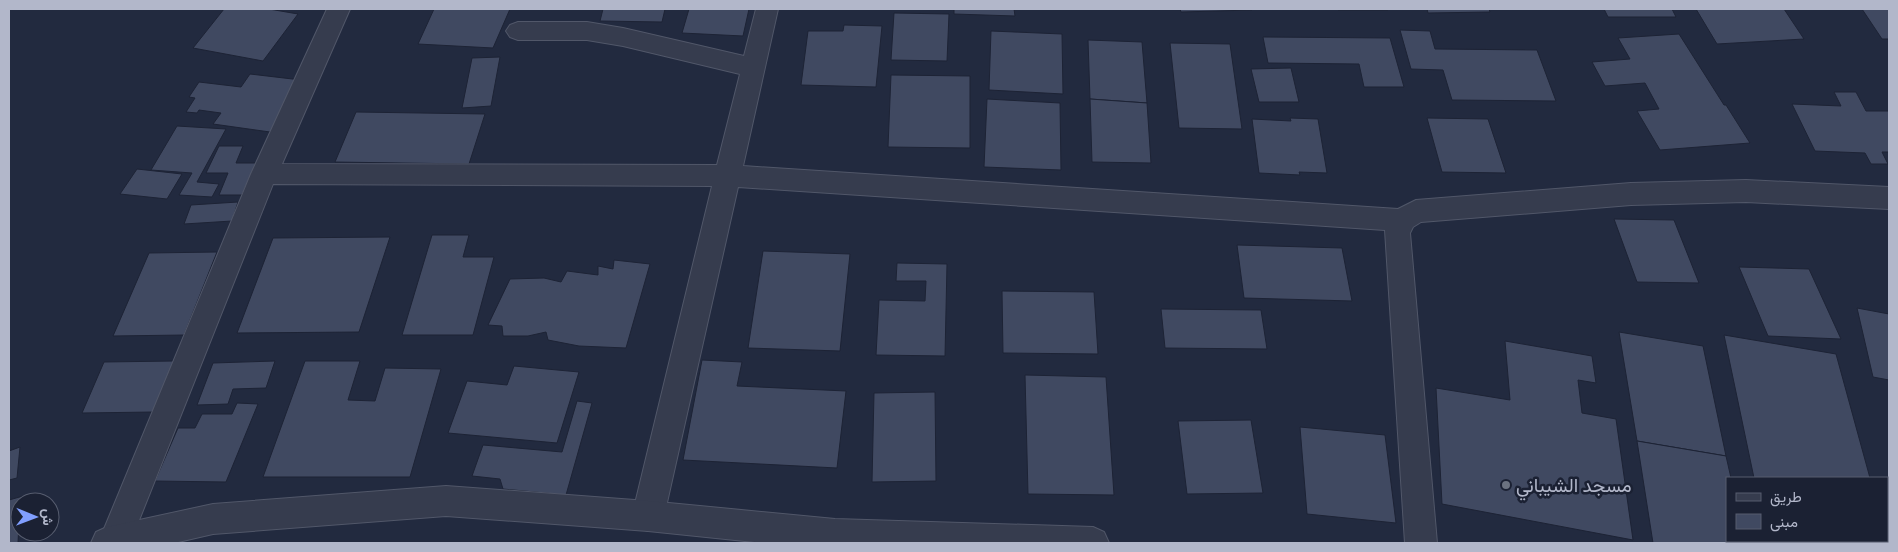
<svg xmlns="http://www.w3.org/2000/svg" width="1898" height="552" font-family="Cabin,Vazirmatn,sans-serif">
<rect width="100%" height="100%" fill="#222a3f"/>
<g fill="#404961" stroke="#1d2335">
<polygon points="224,9 269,9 298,14 263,61 193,48"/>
<polygon points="434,9 510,9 493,48 418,44"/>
<polygon points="603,9 665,9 662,22 600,21"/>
<polygon points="689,9 749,9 743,36 682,33"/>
<polygon points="954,9 1014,9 1015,16 954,14"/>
<polygon points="1180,9 1251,9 1252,10 1181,12"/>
<polygon points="1337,9 1388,9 1388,10 1338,10"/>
<polygon points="1427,9 1489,9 1490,12 1428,13"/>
<polygon points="1604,9 1672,9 1676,17 1608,17"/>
<polygon points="1696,9 1784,9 1804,39 1717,44"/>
<polygon points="1862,9 1889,9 1889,39 1882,39"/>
<polygon points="894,13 949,14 947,61 891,60"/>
<polygon points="844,25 882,26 876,87 801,85 808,31 843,31"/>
<polygon points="1400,30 1430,31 1435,49 1537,50 1556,101 1452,100 1443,70 1411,69"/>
<polygon points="991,31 1062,34 1063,94 989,90"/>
<polygon points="1679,34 1724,105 1726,105 1750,143 1660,150 1637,111 1659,109 1645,83 1605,86 1592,62 1630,59 1618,38"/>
<polygon points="1263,37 1390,38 1404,87 1364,87 1359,64 1268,63"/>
<polygon points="1088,40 1142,42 1147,103 1090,99"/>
<polygon points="1170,43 1230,44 1242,129 1179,128"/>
<polygon points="500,57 491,106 462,108 472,58"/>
<polygon points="1291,68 1299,102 1259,102 1251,69"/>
<polygon points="250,74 301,80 270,132 213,124 221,113 199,110 197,113 186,112 195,98 189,97 199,82 241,87"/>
<polygon points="891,75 970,76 970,148 888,147"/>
<polygon points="1834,92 1856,92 1866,111 1889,111 1889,152 1882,152 1888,164 1871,164 1865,153 1815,151 1792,104 1841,106"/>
<polygon points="987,99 1060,103 1061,170 984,167"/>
<polygon points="1090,99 1147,103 1151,163 1092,162"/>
<polygon points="356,112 485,114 469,164 335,162"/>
<polygon points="1290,118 1318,119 1327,173 1299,172 1300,175 1259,173 1252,119 1291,121"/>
<polygon points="1427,118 1488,119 1506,173 1442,172"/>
<polygon points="177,126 226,129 197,182 219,184 212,197 179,195 192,173 151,170"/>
<polygon points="219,146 243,146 236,163 256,163 242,195 219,195 228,173 206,173"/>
<polygon points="137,169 182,174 167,199 120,194"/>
<polygon points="238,202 232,221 184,224 191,205"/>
<polygon points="1614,219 1674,220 1699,283 1637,282"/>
<polygon points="432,235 469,235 463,257 494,257 473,335 402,335"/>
<polygon points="390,237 359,332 237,333 273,238"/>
<polygon points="1237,245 1342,248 1352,301 1244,298"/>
<polygon points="763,251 850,254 840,351 748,348"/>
<polygon points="217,252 184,335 113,336 149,253"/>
<polygon points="614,260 650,264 626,348 579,346 548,340 546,332 528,336 503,336 502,326 488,325 510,279 544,278 561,282 567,271 598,275 598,266 613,269"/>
<polygon points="897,263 947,264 945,356 876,355 879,300 925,301 926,281 896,281"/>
<polygon points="1739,267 1809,269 1841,339 1768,336"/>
<polygon points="1002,291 1094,292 1098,354 1003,353"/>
<polygon points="1857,308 1889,314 1889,380 1873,377"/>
<polygon points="1161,309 1261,310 1267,349 1165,348"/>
<polygon points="1619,332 1703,346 1726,456 1637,441"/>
<polygon points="1724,335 1836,354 1870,478 1754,478"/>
<polygon points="1505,341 1592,356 1596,383 1578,380 1582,413 1616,419 1633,540 1442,504 1436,388 1510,400"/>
<polygon points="702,360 742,362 737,386 846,391 837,468 683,460"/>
<polygon points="174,361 153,412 82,413 104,362"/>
<polygon points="275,361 266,388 233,389 228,404 197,405 213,363"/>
<polygon points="305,361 360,361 348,400 375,401 385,368 441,369 410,477 263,477"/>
<polygon points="514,366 579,372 557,443 448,433 467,381 507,385"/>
<polygon points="1025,375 1106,377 1114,495 1028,494"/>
<polygon points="935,392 936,481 872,482 874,393"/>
<polygon points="577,401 592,403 566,495 503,489 500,479 472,476 483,445 562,452"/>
<polygon points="237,403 258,404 226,482 155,481 178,428 195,428 202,414 232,414"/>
<polygon points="1251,420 1263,493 1187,494 1178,421"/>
<polygon points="1300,427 1385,435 1396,523 1307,514"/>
<polygon points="1637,441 1726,456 1731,478 1727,478 1727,541 1744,541 1744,543 1653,543"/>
<polygon points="20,447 17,478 9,480 9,451"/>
<polygon points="23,496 22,502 20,502 18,543 9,543 9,500"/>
<polygon points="1766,541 1886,541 1887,543 1767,543"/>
</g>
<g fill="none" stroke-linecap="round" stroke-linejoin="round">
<defs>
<polygon id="minor" points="327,9 350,9 282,164 717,165 740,74 623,46 587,40 518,40 510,37 506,31 510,25 518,22 587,22 623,28 744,56 756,9 778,9 743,166 1398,209 1416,200 1631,183 1746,180 1889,187 1889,209 1746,202 1631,205 1421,222 1413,227 1410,233 1437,543 1405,543 1385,230 738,187 664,516 659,527 648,531 637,527 632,516 712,186 273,184 130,543 100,543 99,541 251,174"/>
<polygon id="tertiary" points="446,486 648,501 835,519 1093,527 1104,532 1109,543 764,543 648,531 446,516 213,534 174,543 91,543 96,532 107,527 213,504"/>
</defs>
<use href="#minor" stroke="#515769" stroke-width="2"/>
<use href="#tertiary" stroke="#515769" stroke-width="2"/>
<use href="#minor" fill="#363c4e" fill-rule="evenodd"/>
<use href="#tertiary" fill="#363c4e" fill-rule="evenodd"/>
</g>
<circle fill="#6b7280" stroke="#1b2133" stroke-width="2" cx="1506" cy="485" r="5"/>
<g text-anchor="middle" stroke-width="5" stroke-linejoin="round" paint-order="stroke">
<g font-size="19" fill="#b2b7ca" stroke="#1b2133" text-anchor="start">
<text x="1516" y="492">مسجد الشيباني</text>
</g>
</g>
<rect width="1898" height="552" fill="none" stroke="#b2b7ca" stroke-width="20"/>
<rect x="1726" y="477" width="162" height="65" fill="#1b2133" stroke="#575d6f"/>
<rect x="1736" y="493" width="25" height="8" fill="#363c4e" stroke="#575d6f"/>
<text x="1770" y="502" font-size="15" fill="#b2b7ca">طريق</text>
<rect x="1736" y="514" width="25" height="15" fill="#404961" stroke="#575d6f"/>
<text x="1770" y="527" font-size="15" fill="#b2b7ca">مبنى</text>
<g transform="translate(35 517) rotate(91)"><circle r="24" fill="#1b2133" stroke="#575d6f"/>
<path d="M0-4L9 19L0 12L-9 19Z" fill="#819fff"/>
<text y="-8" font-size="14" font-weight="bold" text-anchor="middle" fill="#b2b7ca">ش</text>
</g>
</svg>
